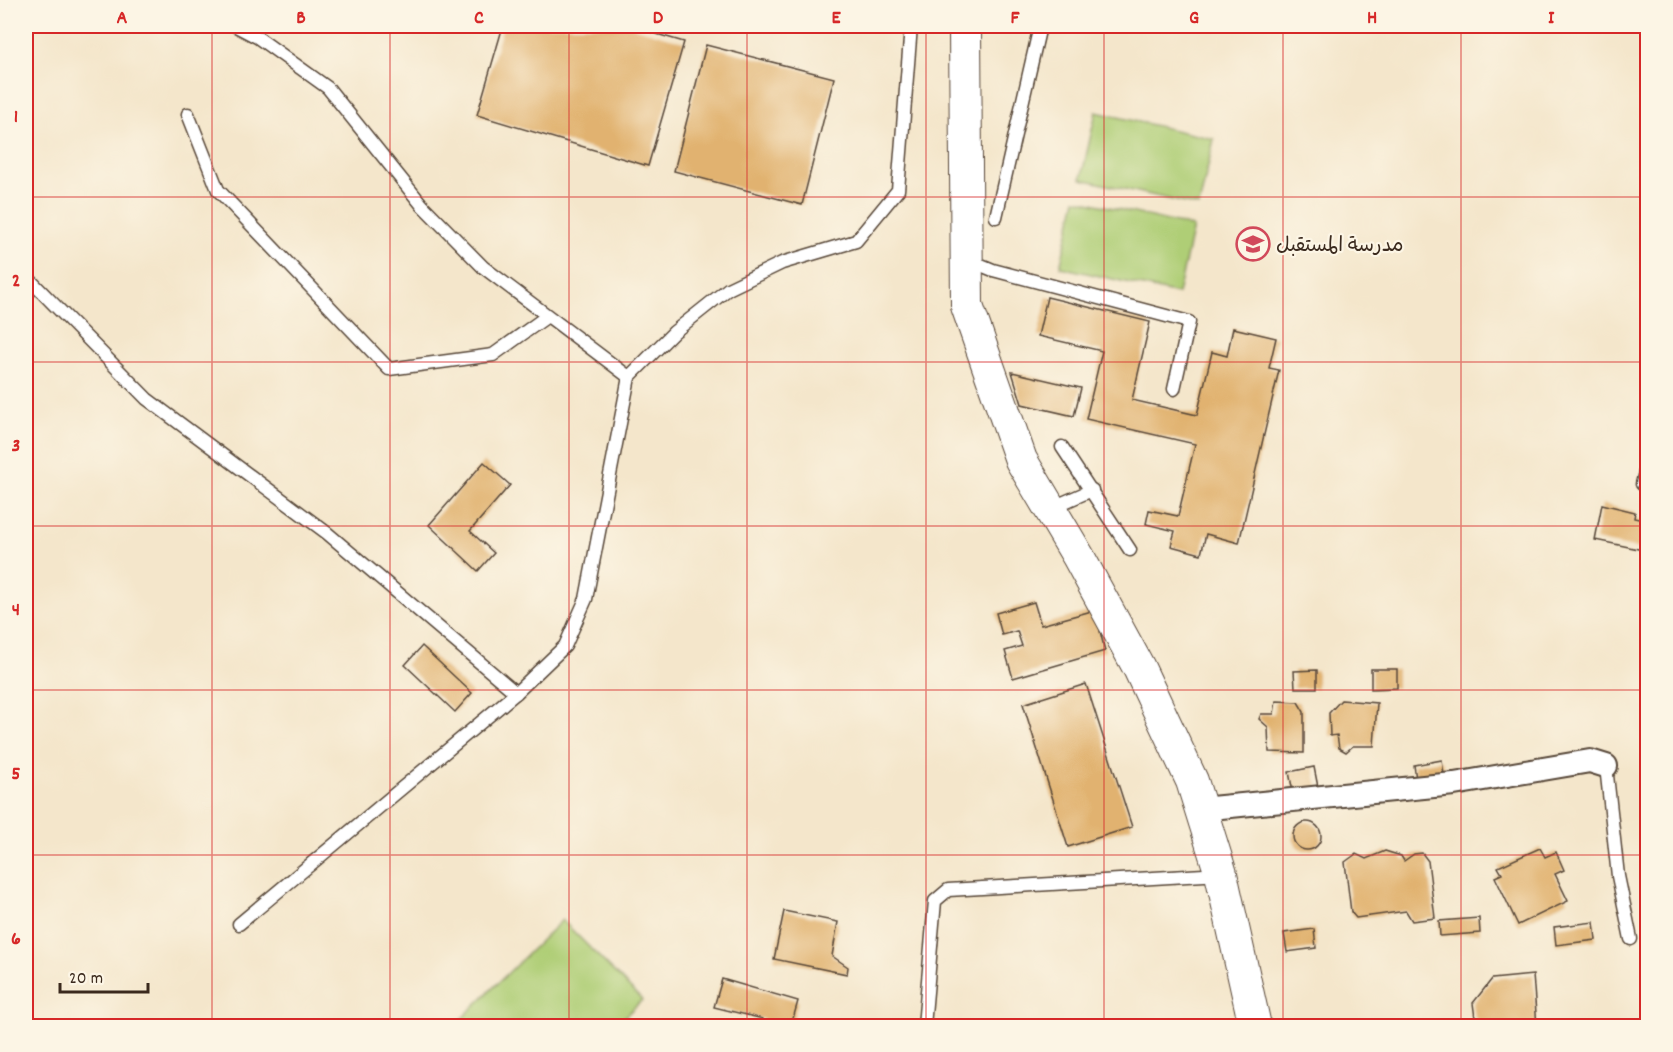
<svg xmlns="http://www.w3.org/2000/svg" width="1673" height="1052" font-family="Dekko,'Playpen Sans Arabic',sans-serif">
<rect width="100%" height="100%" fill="#fcf5e5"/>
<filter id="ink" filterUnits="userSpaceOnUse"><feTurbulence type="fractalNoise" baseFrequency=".0167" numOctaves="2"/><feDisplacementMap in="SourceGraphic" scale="12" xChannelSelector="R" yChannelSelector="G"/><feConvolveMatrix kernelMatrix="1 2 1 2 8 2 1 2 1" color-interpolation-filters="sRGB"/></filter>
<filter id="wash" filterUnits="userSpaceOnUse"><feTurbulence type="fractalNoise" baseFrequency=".008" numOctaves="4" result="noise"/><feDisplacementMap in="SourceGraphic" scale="24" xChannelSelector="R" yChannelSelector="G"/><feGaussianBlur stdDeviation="1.35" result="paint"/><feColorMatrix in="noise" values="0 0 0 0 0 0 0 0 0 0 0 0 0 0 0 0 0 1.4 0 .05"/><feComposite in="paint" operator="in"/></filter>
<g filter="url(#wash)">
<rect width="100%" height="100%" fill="#f4e6cb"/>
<g fill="#afce76" stroke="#757c4a" stroke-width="1.5">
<polygon points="1096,112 1214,139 1199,206 1081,179"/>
<polygon points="1076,199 1193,227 1178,294 1060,267"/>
<polygon points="562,920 642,1000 615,1026 454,1026"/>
</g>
<g id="blocks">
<g fill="#e1b270">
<polygon points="503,26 629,26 684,42 648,166 477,115"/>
<polygon points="706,45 834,78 802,205 674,171"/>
<polygon points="1047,297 1150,322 1132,400 1197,415 1212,352 1227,356 1233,328 1276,338 1269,368 1279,370 1239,543 1206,534 1201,554 1171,546 1175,531 1146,524 1149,510 1178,516 1195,444 1086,419 1102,351 1038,336"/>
<polygon points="1012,372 1081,388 1074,416 1022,404"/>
<polygon points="484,462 510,485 470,531 494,553 478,571 429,525"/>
<polygon points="1602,504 1635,512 1634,518 1648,521 1648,551 1595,540"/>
<polygon points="1034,602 1041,625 1099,609 1105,630 1100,631 1105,651 1013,678 1005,651 1022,646 1017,631 1002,635 996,613"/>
<polygon points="422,646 472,693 455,712 405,665"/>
<polygon points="1371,669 1397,669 1397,688 1371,689"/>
<polygon points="1317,670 1317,688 1295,688 1294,671"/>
<polygon points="1086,684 1132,827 1068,847 1023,704"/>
<polygon points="1341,700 1377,703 1374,746 1353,746 1346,752 1339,748 1337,735 1330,736 1329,713"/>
<polygon points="1276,701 1298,702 1304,712 1304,753 1269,752 1268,727 1259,719 1261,714 1274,714"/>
<polygon points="1442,760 1444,775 1416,779 1414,765"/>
<polygon points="1314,767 1318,787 1293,792 1289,772"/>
<circle cx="1307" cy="836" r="14"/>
<polygon points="1540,848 1545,857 1556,852 1564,870 1555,874 1568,901 1518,925 1495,877 1502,874 1498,867"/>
<polygon points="1385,851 1401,856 1404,861 1414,854 1422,853 1428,861 1435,918 1412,921 1406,911 1356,918 1351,912 1345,862 1356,854 1366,859"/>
<polygon points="784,911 838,922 832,956 848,967 847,974 774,959"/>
<polygon points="1479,918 1480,933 1440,936 1439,921"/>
<polygon points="1594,922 1596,940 1556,945 1554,927"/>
<polygon points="1314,929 1316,948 1287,952 1284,933"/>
<polygon points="1533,975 1537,1026 1486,1026 1475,1018 1473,1003 1492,979"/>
<polygon points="722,979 798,1001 791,1026 762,1026 763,1019 714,1007"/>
</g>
</g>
</g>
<g filter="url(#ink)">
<use href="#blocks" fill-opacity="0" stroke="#574638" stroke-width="1.5"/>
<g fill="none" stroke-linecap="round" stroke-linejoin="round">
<defs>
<g id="lane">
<polyline points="236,26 257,37 328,88 422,205 483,267 629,377"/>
<polyline points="188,114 218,190 389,369 493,355 546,317"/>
<polyline points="996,217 1040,26"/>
<polyline points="969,260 993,270 1189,322 1174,389"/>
<polyline points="26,276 147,399 327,533 516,693"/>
<polyline points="1062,447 1130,550"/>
<polyline points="1642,484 1648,460"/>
<polyline points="1051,508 1092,490"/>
<polyline points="1606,766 1618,876 1631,939"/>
<polyline points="239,924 516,693 565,646 586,599 629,377 674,332 728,289 782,263 856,241 898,190 911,26"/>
<polyline points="924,1026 935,901 948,890 1221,874"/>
</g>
<polyline id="street" points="1201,809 1454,784 1590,761 1606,766"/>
<polyline id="secondary" points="965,26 967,306 1021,460 1078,556 1139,668 1192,781 1221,874 1255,1026"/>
</defs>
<use href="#lane" stroke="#574638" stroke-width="15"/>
<use href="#street" stroke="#574638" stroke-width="26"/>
<use href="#secondary" stroke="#574638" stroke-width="34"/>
<use href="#lane" stroke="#fff" stroke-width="12"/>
<use href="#street" stroke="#fff" stroke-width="22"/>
<use href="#secondary" stroke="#fff" stroke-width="32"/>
</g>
</g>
<path fill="none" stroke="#d62828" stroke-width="1.5" stroke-opacity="0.55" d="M212,26V1026M390,26V1026M569,26V1026M747,26V1026M926,26V1026M1104,26V1026M1283,26V1026M1461,26V1026M26,197H1648M26,362H1648M26,526H1648M26,690H1648M26,855H1648"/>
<defs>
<symbol id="school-ring" viewBox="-11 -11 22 22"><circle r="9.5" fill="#fcf5e5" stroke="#d1495b" stroke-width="1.5"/><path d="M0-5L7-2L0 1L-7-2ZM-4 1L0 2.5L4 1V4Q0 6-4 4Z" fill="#d1495b"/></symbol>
</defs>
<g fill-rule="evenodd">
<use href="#school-ring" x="1234" y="225" width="38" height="38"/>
</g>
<g text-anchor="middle" stroke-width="4.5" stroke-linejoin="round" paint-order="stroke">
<g font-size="20" fill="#3b2a1e" stroke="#fcf5e5" text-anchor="start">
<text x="1276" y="251">مدرسة المستقبل</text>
</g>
</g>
<rect width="1673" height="1052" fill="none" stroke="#fcf5e5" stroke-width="66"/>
<path d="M60 983v9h88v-9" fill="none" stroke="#3b2a1e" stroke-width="3"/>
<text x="69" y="983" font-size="18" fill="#3b2a1e" stroke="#fcf5e5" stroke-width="4.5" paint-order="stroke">20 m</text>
<rect x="33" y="33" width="1607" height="986" fill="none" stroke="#d62828" stroke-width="2"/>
<g font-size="20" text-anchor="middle" font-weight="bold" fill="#d62828">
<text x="122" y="23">A</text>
<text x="301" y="23">B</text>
<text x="479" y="23">C</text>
<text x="658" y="23">D</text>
<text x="836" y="23">E</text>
<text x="1015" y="23">F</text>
<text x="1194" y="23">G</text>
<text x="1372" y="23">H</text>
<text x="1551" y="23">I</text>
<text x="16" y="122">1</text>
<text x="16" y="286">2</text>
<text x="16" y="451">3</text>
<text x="16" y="615">4</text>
<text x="16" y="779">5</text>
<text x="16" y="944">6</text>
</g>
</svg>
